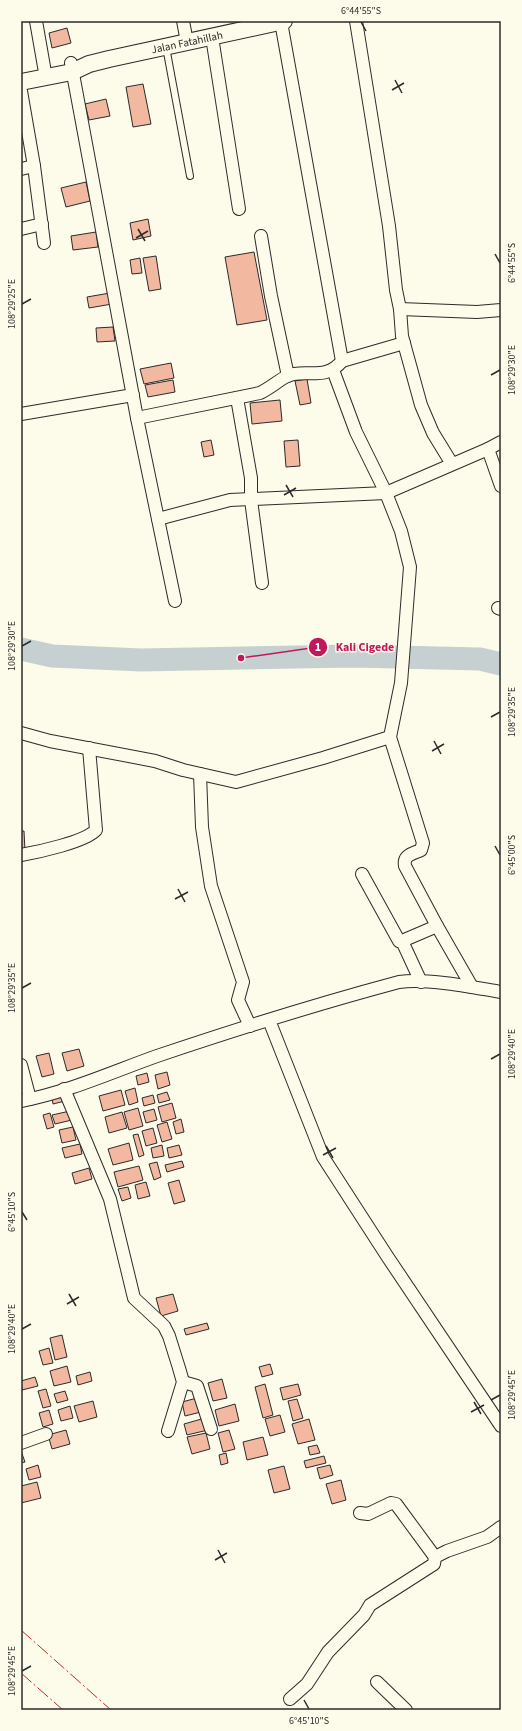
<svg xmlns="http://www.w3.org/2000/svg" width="522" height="1731" font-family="'Source Sans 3',sans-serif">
<rect width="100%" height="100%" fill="#fdfbea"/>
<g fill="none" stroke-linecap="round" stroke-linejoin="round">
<polyline stroke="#c7d0d0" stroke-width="23" points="21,649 52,656 141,660 353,656 480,659 501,664"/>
</g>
<g fill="#f2b8a0" stroke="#2b2b2b">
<polygon points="67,28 71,43 52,48 49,33"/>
<polygon points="143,84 151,124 133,127 126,87"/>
<polygon points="106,99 110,116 89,120 85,104"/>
<polygon points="86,182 90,201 66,207 61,188"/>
<polygon points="148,219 151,236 133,240 130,223"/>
<polygon points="96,232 98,247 73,250 71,236"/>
<polygon points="254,252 267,320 237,325 225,257"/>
<polygon points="156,256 161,289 149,291 143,258"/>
<polygon points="140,258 142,273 132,274 130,260"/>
<polygon points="110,293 112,304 89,308 87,297"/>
<polygon points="113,327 115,341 97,342 96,328"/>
<polygon points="171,363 174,378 144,384 140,369"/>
<polygon points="307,379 311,403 300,405 295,381"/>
<polygon points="173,380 175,392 148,397 145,385"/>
<polygon points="280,400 282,421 252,424 250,403"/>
<polygon points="211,440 214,455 204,457 201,442"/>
<polygon points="298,440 300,466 286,467 284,441"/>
<polygon points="21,831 24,831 25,851 21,852"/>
<polygon points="79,1049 84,1066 67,1071 62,1053"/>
<polygon points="49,1053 54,1074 42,1077 36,1056"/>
<polygon points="167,1072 170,1085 158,1089 155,1075"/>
<polygon points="147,1073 149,1082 138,1085 136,1076"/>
<polygon points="135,1088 138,1102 129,1105 125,1091"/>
<polygon points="121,1090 125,1105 103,1111 99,1096"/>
<polygon points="167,1092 170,1100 159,1103 157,1095"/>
<polygon points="63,1095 65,1101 53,1104 52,1098"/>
<polygon points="153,1095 155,1103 144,1106 142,1098"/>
<polygon points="172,1103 176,1118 162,1122 158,1107"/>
<polygon points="138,1108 143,1126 129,1130 124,1112"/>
<polygon points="154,1109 157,1120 146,1123 143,1112"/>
<polygon points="70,1111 72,1120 55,1124 52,1115"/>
<polygon points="122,1112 127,1128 109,1133 105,1117"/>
<polygon points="50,1113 54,1127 47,1129 43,1115"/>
<polygon points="181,1119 184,1132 176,1134 173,1122"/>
<polygon points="167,1122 172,1139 162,1142 157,1125"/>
<polygon points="73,1127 76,1140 62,1143 59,1130"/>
<polygon points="153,1128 157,1143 146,1146 142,1131"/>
<polygon points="138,1134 144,1155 139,1157 133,1135"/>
<polygon points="129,1143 133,1160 113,1165 108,1149"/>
<polygon points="80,1144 82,1154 65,1158 62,1148"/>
<polygon points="162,1145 164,1156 153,1158 151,1148"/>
<polygon points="179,1145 182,1155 169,1158 167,1148"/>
<polygon points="182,1161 184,1167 167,1172 165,1165"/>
<polygon points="157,1162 161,1177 154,1180 149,1164"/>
<polygon points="139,1166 143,1180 118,1187 114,1172"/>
<polygon points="89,1168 92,1179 75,1184 72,1173"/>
<polygon points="179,1180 185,1201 174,1204 168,1183"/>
<polygon points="146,1182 150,1196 138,1199 135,1185"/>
<polygon points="128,1187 131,1198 122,1201 118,1189"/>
<polygon points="173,1294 178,1311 161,1316 156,1298"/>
<polygon points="207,1323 209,1329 186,1335 184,1329"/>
<polygon points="62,1335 67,1357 55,1360 50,1338"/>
<polygon points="49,1348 53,1363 43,1365 39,1351"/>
<polygon points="270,1364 273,1374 262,1377 259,1367"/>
<polygon points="67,1366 71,1382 54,1386 50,1371"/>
<polygon points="90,1372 92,1381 78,1385 76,1376"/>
<polygon points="35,1377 38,1386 22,1390 21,1381"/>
<polygon points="222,1379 227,1398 213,1401 208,1383"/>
<polygon points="265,1384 273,1415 263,1418 255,1387"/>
<polygon points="298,1384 301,1395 283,1400 280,1388"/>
<polygon points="46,1389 51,1406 43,1408 38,1391"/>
<polygon points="65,1391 68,1400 57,1403 54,1394"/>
<polygon points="197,1398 201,1412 185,1416 182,1402"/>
<polygon points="297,1399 303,1418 293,1421 288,1401"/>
<polygon points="93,1401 97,1417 79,1422 74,1406"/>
<polygon points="235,1404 239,1421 219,1426 215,1410"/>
<polygon points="70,1406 73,1418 61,1421 58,1410"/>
<polygon points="49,1410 53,1424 43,1427 39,1413"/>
<polygon points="280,1415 285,1432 270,1436 265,1419"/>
<polygon points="205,1418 208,1430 187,1435 184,1424"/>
<polygon points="309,1419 315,1440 298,1444 292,1424"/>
<polygon points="66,1430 70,1444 52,1449 48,1435"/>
<polygon points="229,1430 235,1449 223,1452 218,1433"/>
<polygon points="206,1433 210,1449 192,1454 187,1437"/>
<polygon points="263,1437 268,1455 247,1460 243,1442"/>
<polygon points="317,1445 320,1453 310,1455 308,1447"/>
<polygon points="21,1451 25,1462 21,1463"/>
<polygon points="226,1453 228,1463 221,1465 219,1455"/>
<polygon points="324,1456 326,1463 306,1468 304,1461"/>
<polygon points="38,1465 41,1477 29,1480 26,1469"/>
<polygon points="330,1465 333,1475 320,1479 317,1468"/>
<polygon points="284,1466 290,1489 274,1493 268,1470"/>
<polygon points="341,1480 346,1500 332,1504 326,1484"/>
<polygon points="37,1482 41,1498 21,1503 21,1486"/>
</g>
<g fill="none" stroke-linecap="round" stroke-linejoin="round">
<defs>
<polyline id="lane" points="166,47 190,176"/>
<g id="street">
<polyline points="36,21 46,78"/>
<polyline points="183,21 187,42"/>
<polyline points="356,21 389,226 396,290 400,309 402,336 421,405 433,433 452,464"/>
<polyline points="212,37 239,209"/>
<polyline points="71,63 137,418 175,601"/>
<polyline points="21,91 34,166 44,243"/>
<polyline points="21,169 34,166"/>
<polyline points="21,229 42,224"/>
<polyline points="261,236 271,296 288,376"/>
<polyline points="400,309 477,312 501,310"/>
<polyline points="342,361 404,343"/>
<path d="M333,370L356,432L386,493L401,531L410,567L401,683L390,737L423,843L421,850C412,854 403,855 405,866L437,926L472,987"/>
<polyline points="237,398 251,478 251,500 262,583"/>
<polyline points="21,414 133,395"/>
<path d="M137,418L260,393C270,388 278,381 287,376C305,368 325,382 342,361L281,22"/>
<polyline points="488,449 501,442"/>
<polyline points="158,519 230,500 386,493 488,449 501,486"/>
<polyline points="498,608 501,609"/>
<polyline points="21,733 50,741 155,761 183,770 236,782 323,758 390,737"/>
<polyline points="200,774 202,827 211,886 243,982 238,1000 250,1026"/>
<path d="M21,855C38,852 85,842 96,830L89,748"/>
<polyline points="362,874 399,941 402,941 437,926"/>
<polyline points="402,941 421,982"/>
<polyline points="269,1020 323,1157 387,1256 501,1426"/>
<polyline points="21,1065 30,1099"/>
<polyline points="64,1089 110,1199 134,1298 164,1326 169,1336 179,1368 183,1382 168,1431"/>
<path d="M21,1101C68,1092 112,1072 157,1056C237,1029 317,1004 399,982C428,978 471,987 501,992"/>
<polyline points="183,1382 197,1386 211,1429"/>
<polyline points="21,1443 46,1434"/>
<polyline points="360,1513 368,1514 391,1503 396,1504 435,1557 447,1551 487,1537 501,1527"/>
<polyline points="377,1682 406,1710"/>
<polyline points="290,1699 307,1684 328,1652 364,1615 370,1605 434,1564 435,1557"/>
</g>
<polyline id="secondary" points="21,82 72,72 89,64 109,59 284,21"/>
</defs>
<use href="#lane" stroke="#2b2b2b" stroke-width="8"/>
<use href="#street" stroke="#2b2b2b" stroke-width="14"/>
<use href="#secondary" stroke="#2b2b2b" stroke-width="18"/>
<use href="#lane" stroke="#fdfbea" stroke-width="6"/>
<use href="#street" stroke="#fdfbea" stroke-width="12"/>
<use href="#secondary" stroke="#fdfbea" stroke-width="16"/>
<g stroke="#c62828" stroke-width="1" stroke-dasharray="14 3 2 3" stroke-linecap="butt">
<polyline points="21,1630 111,1710"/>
<polyline points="21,1673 63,1710"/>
</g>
</g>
<path fill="none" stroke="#2b2b2b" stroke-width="1.5" d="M361,22L366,31M395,80L402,93M392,90L404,83M138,229L145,241M136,238L148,231M495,254L500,263M22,304L31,299M491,375L500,370M286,485L293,497M284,495L296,488M22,646L31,641M491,717L500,712M434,741L441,754M432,751L444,744M495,846L500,855M178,889L185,902M175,899L188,892M22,988L31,983M491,1059L500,1054M326,1146L333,1158M323,1155L336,1148M22,1212L27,1220M69,1294L76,1306M67,1304L79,1297M22,1329L31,1324M491,1400L500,1395M474,1402L481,1414M471,1412L484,1405M218,1550L225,1563M215,1560L227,1553M22,1671L31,1666M304,1700L309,1709"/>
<g text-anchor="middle" stroke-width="3" stroke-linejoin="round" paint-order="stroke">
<g font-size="11" fill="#2b2b2b" stroke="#fdfbea">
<text transform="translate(187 42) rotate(-12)" y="4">Jalan Fatahillah</text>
</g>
</g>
<path fill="none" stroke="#c2185b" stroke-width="1.5" d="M241 658L318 647"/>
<g fill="#c2185b" stroke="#fdfbea" stroke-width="1.5">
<circle cx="241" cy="658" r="4"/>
<circle cx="318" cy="647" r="10"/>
</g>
<g font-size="12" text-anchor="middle" font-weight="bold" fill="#fff">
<text x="318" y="651">1</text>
</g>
<g font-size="12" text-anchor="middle" font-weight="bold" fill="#c2185b" stroke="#fdfbea" stroke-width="3" stroke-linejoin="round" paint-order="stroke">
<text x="365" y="651">Kali Cigede</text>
</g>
<rect width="522" height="1731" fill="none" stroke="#fdfbea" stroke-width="44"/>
<rect x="22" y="22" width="478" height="1687" fill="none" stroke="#2b2b2b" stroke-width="1.5"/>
<g font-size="10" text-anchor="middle" fill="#2b2b2b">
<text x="361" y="14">6°44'55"S</text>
<text transform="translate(511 263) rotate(-90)" y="4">6°44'55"S</text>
<text transform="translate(11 304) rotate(-90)" y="4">108°29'25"E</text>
<text transform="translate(511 370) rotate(-90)" y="4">108°29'30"E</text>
<text transform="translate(11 646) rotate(-90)" y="4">108°29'30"E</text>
<text transform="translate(511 712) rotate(-90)" y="4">108°29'35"E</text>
<text transform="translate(511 855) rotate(-90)" y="4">6°45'00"S</text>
<text transform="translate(11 988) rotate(-90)" y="4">108°29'35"E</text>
<text transform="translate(511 1054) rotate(-90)" y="4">108°29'40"E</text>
<text transform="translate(11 1212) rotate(-90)" y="4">6°45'10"S</text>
<text transform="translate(11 1329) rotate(-90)" y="4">108°29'40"E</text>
<text transform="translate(511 1395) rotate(-90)" y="4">108°29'45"E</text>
<text transform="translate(11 1671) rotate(-90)" y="4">108°29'45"E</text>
<text x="309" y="1724">6°45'10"S</text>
</g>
</svg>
